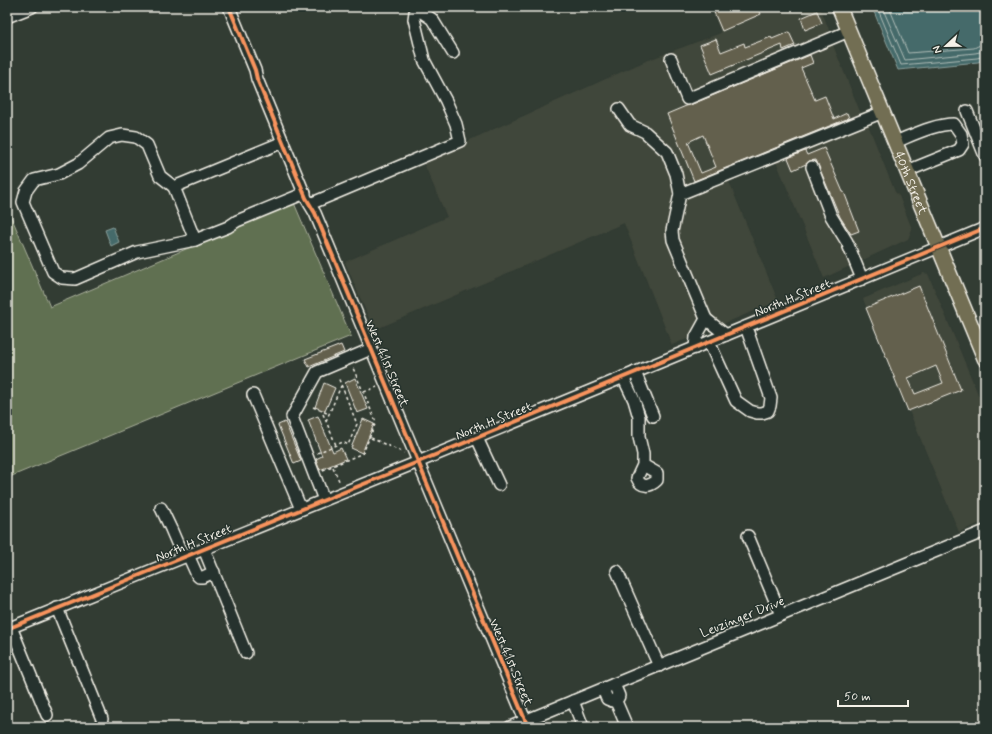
<svg xmlns="http://www.w3.org/2000/svg" width="992" height="734" font-family="Mynerve,sans-serif">
<rect width="100%" height="100%" fill="#323c33"/>
<filter id="ink" filterUnits="userSpaceOnUse"><feTurbulence type="fractalNoise" baseFrequency=".025" numOctaves="2"/><feDisplacementMap in="SourceGraphic" scale="8" xChannelSelector="R" yChannelSelector="G"/><feConvolveMatrix kernelMatrix="1 2 1 2 8 2 1 2 1" color-interpolation-filters="sRGB"/></filter>
<g filter="url(#ink)">
<g fill="#41473b">
<polygon points="711,7 820,7 829,30 828,33 865,124 868,125 895,192 899,196 912,229 908,239 824,278 776,161 729,182 778,301 672,345 624,223 374,330 345,262 447,217 423,161 646,61 721,33"/>
<polygon points="924,273 928,274 985,411 985,521 959,532 863,299"/>
</g>
<polygon fill="#617051" stroke="#aab09c" points="294,203 351,336 7,478 7,207 50,307"/>
<g fill="#456a6a" stroke="#8ba09c">
<polygon points="872,7 985,7 985,59 978,62 898,70"/>
<polygon points="113,227 119,242 111,246 105,230"/>
</g>
<g fill="none" stroke-linecap="round" stroke-linejoin="round">
<g stroke="#aebbb6" stroke-width="1">
<polyline points="877,7 901,65 977,58 985,56"/>
<polyline points="882,7 905,60 975,53 985,51"/>
<polyline points="889,7 908,53 974,48 980,45 985,45"/>
</g>
</g>
<g fill="#64604d" stroke="#f4f1e8" fill-rule="evenodd">
<polygon points="719,7 758,7 761,14 722,31 713,10"/>
<polygon points="817,11 822,23 805,30 801,18"/>
<polygon points="789,32 795,45 783,50 782,45 712,74 700,45 716,39 721,52 744,43 745,47 771,37 772,39"/>
<path d="M810,55L813,63L801,68L815,100L825,96L834,119L847,113L849,118L694,181L667,114L686,106L690,105ZM703,135L716,167L701,173L688,142Z"/>
<polygon points="824,148 843,192 844,192 859,231 851,234 840,217 816,160 809,161 806,164 793,170 788,158 805,151 807,155"/>
<path d="M919,286L961,390L908,411L866,308ZM936,366L943,383L915,394L908,378Z"/>
<polygon points="341,345 344,352 309,367 305,359"/>
<polygon points="355,378 368,409 357,413 345,383"/>
<polygon points="324,383 335,388 325,411 315,407"/>
<polygon points="318,416 333,452 341,448 346,459 320,470 316,459 322,456 308,420"/>
<polygon points="363,419 374,424 362,453 351,448"/>
<polygon points="285,422 301,461 294,464 278,425"/>
</g>
<g fill="none" stroke-linecap="round" stroke-linejoin="round">
<defs>
<g id="minor">
<polyline points="229,7 255,70 257,79 306,198 315,213 528,727"/>
<polyline points="421,7 423,13 432,19 453,53"/>
<polyline points="7,17 32,7"/>
<polyline points="671,59 687,99 849,31"/>
<polyline points="619,109 630,125 645,132 667,152 676,174 680,194 672,231 673,240 706,319"/>
<polyline points="967,111 985,156"/>
<polyline points="283,142 174,187 160,176 147,145 136,137 122,135 109,138 78,164 59,174 34,180 26,191 23,202 53,272 62,278 75,279 137,252 195,240 228,227 237,221 305,193"/>
<path d="M895,142C913,135 935,124 954,124L961,134L963,144L959,150L907,171"/>
<polyline points="812,167 831,216 847,242 862,279"/>
<polyline points="174,187 195,240"/>
<polyline points="680,194 883,112"/>
<polyline points="310,204 460,141 456,124 446,101 424,60 414,19 415,12 418,7"/>
<polyline points="709,342 736,401 750,411 757,413 762,413 768,411 770,406 771,398 746,327"/>
<polyline points="695,348 696,337 706,319 726,335"/>
<polyline points="635,372 653,416"/>
<path d="M623,377L634,400L639,417V437L643,454V465L637,478C641,488 650,487 657,480V473L643,465"/>
<polyline points="253,395 301,509"/>
<polyline points="477,438 499,485"/>
<polyline points="324,500 292,417 317,372 371,349"/>
<polyline points="161,508 171,529 183,557"/>
<polyline points="748,536 781,615"/>
<polyline points="204,549 246,653"/>
<polyline points="188,555 197,575 199,577 203,577 214,572"/>
<polyline points="617,571 659,666"/>
<polyline points="57,608 102,719"/>
<polyline points="11,627 47,715"/>
<polyline points="7,629 418,462 985,228"/>
<polyline points="603,689 607,699 612,701 618,698 619,696 614,684"/>
<polyline points="615,699 627,727"/>
<polyline points="573,701 583,727"/>
<polyline points="510,727 985,531"/>
</g>
<g id="major">
<path id="s1" d="M839,7L985,359"/>
</g>
</defs>
<use href="#minor" stroke="#f4f1e8" stroke-width="14"/>
<use href="#major" stroke="#f4f1e8" stroke-width="17"/>
<g stroke="#f4f1e8" stroke-width="1.5" stroke-dasharray="3 3" stroke-linecap="butt">
<polyline points="364,392 377,387"/>
<polyline points="313,407 329,414"/>
<polyline points="323,414 336,445"/>
<polyline points="326,421 341,386"/>
<polyline points="371,438 404,453"/>
<polyline points="317,453 343,442 348,445 357,424 338,377"/>
<polyline points="333,467 340,483"/>
<polyline points="323,470 363,453 376,422 353,368"/>
</g>
<use href="#minor" stroke="#26332d" stroke-width="11"/>
<use href="#major" stroke="#726e52" stroke-width="14"/>
<defs>
<g id="cycleway">
<polyline points="229,7 255,70 257,79 306,198 315,213 528,727"/>
<polyline points="7,629 418,462 985,228"/>
</g>
</defs>
<use href="#cycleway" stroke="#26332d" stroke-width="6"/>
<use href="#cycleway" stroke="#f8935d" stroke-width="4"/>
</g>
</g>
<g text-anchor="middle" stroke-width="3" stroke-linejoin="round" paint-order="stroke">
<g font-size="13" fill="#f4f1e8" stroke="#26332d">
<text dy="5" stroke="none"><textPath href="#s1" startOffset="190">40th Street</textPath></text>
<text transform="translate(792 297) rotate(-22)" y="5">North H Street</text>
<text transform="translate(388 363) rotate(67)" y="5">West 41st Street</text>
<text transform="translate(493 420) rotate(-22)" y="5">North H Street</text>
<text transform="translate(193 542) rotate(-22)" y="5">North H Street</text>
<text transform="translate(742 616) rotate(-22)" y="5">Leuzinger Drive</text>
<text transform="translate(512 662) rotate(67)" y="5">West 41st Street</text>
</g>
</g>
<rect width="992" height="734" fill="none" stroke="#26332d" stroke-width="24"/>
<rect x="12" y="12" width="968" height="710" fill="none" stroke="#f4f1e8" stroke-width="1.5" filter="url(#ink)"/>
<g transform="translate(946 46) rotate(248)" stroke="#26332d" stroke-width="3" paint-order="stroke">
<path d="M0-3L7 15L0 10L-7 15Z" fill="#f4f1e8"/>
<text y="-6" font-size="11" font-weight="bold" text-anchor="middle" fill="#f4f1e8">N</text>
</g>
<path d="M838 700v6h70v-6" fill="none" stroke="#f4f1e8" stroke-width="2"/>
<text x="844" y="700" font-size="12" fill="#f4f1e8" stroke="#26332d" stroke-width="3" paint-order="stroke">50 m</text>
</svg>
